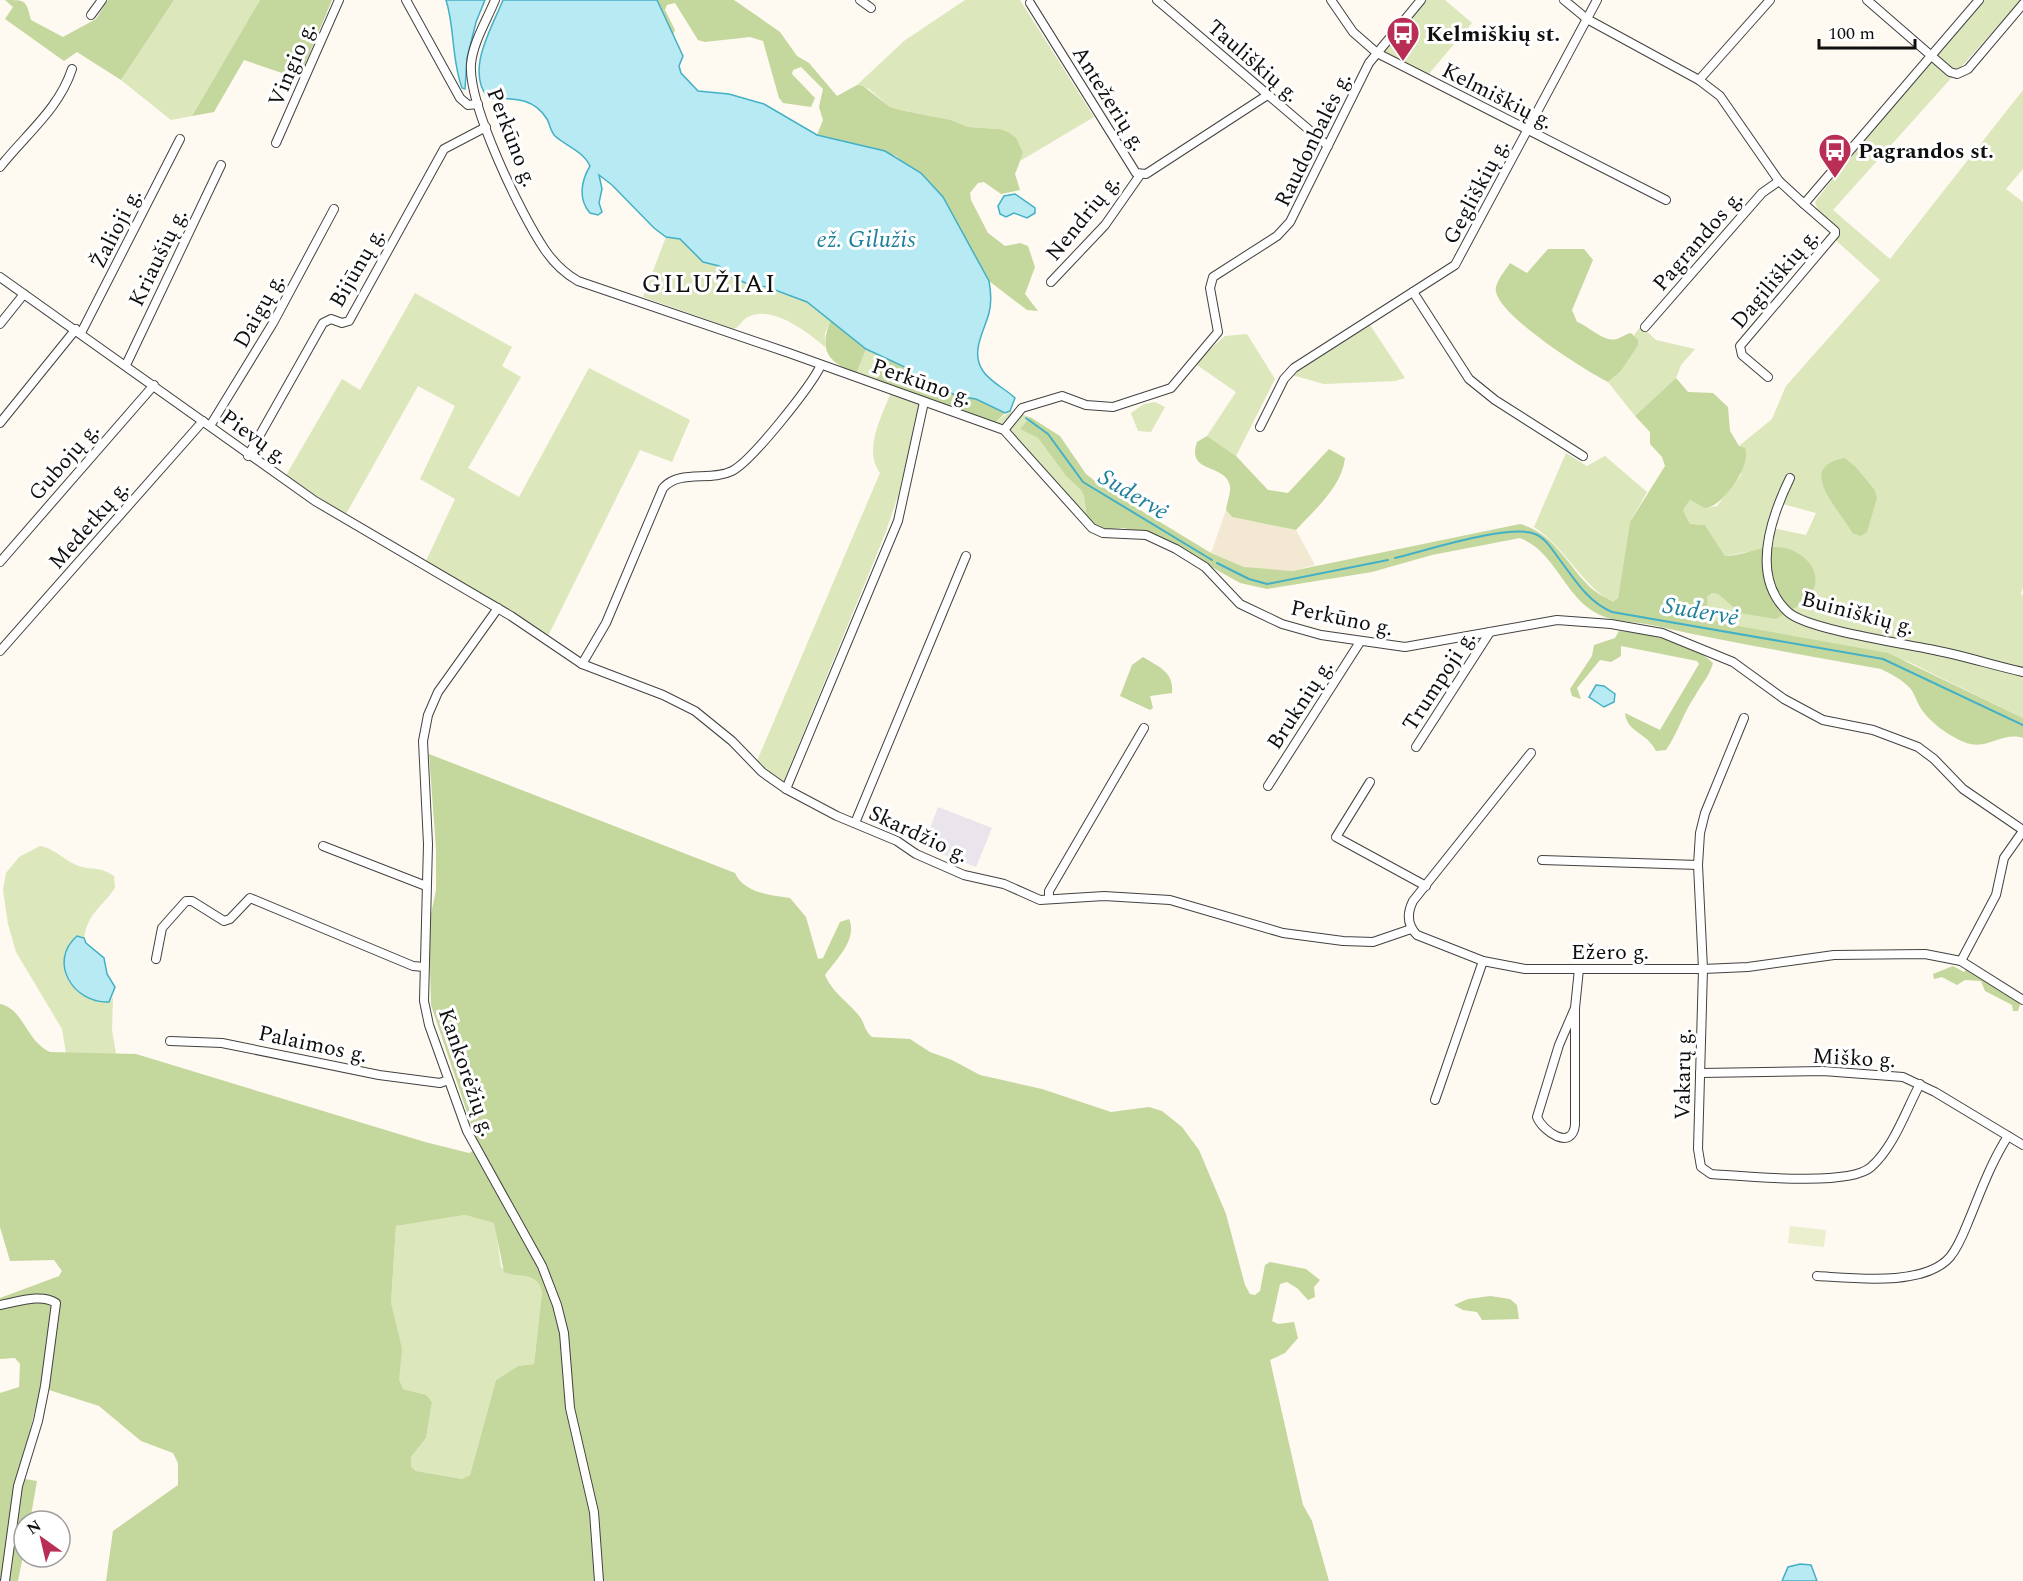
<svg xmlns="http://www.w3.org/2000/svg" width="2023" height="1581" font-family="Spectral,serif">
<rect width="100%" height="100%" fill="#fef9f1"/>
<polygon fill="#eae4ed" points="938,807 992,828 976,867 923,847"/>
<polygon fill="#f3e9d2" points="1226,510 1232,517 1296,530 1315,565 1292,571 1261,570 1244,567 1211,553"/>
<g fill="#dce7bc" fill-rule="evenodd">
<polygon points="174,0 260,0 192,116 171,120 121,80"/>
<polygon points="965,0 1020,0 1094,117 1020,161 1023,153 999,129 968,127 951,120 900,110 890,107 869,89 857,85 904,41"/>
<polygon points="1424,0 1445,0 1472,23 1427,76 1384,51"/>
<path d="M1983,0H2021L1833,210L1890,259L2023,90V169L2006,189L2023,202V587L2021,594L2023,596V718L1907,661L1721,623C1709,617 1705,611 1707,597L1712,593L1718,594L1740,613L1776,547L1725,556L1705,525L1690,524L1683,510L1690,500L1706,508L1717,506L1741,475L1739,446L1772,419L1786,386L1880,280L1831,236L1836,227L1818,211L1815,202L1851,155ZM1845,458L1856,467L1874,489L1852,533L1844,516ZM1775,502L1816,513L1806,535L1767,527Z"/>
<path d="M666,237L680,239L703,262L719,266L730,276L807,302L831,319L825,333V347C809,333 772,304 748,317C742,320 740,326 734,329L643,297Z"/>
<polygon points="415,293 512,347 502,366 521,377 468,468 519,497 589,368 690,420 672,462 640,450 548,636 426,561 455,499 420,479 455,406 418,386 346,514 285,477 342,379 360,390"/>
<polygon points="1370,325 1405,378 1395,381 1324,384 1292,375"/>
<polygon points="1641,326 1656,340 1695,349 1681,365 1676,378 1635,416 1608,382 1621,371 1637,345 1634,335"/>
<polygon points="1247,334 1275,379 1236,456 1207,436 1236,392 1194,363 1225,336"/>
<polygon points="866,349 884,358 876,381 856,374"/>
<path d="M893,387L922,396L898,496L885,534L783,783L757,761L880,473C862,448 884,413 893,387Z"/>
<polygon points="1155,402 1165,407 1151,432 1138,431 1131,413 1144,404"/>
<polygon points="1010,411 1030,417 1021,429 1038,438 1066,476 1081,490 1084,496 1087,519 995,423"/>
<path d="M1566,453L1587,466L1605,456L1647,492L1630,522L1618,598L1613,603C1579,582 1565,547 1534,527Z"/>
<path d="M40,846C57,849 66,863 82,867C96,870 100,867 114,876L115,888C101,908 88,913 84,938L81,936C76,941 68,947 66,954C55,980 86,1004 109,1002L113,997L112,1030L116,1054L66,1053L62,1029L16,952L8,924L3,890L6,873L19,857Z"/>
<polygon points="465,1215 495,1223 501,1267 509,1274 533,1277 540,1285 542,1292 534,1364 518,1366 496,1380 470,1475 462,1479 416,1471 411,1467 411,1457 426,1438 432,1402 422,1394 403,1389 399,1384 391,1303 396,1226"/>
</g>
<g fill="#c4d79c" fill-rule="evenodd">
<path d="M5,0C26,0 26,0 31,20L63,37L96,19L108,0H174L121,80L77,52L64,61L5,19L13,7Z"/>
<polygon points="260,0 332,0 301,74 288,75 244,60 214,112 192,116"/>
<polygon points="657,0 734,0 780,32 797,56 809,63 837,96 857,85 863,86 890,107 900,110 951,120 968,127 999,129 1008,132 1016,138 1023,153 1015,174 1020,190 1001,194 984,182 978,183 970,193 971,200 988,233 1005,246 1020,243 1028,246 1035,267 1025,294 1038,311 1027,310 989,281 943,197 896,156 817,135 823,120 819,107 823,89 801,67 793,70 792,74 815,98 811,107 783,103 779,98 763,41 750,37 705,42 698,40 675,3 667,5 665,10 675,30 673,35"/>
<path d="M1548,249H1584L1593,260L1572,310L1577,322C1589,326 1604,343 1617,339C1622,337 1626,334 1631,333L1638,340V345L1621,371L1608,382C1584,370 1501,317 1496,292C1494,283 1505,271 1510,263L1527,273Z"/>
<path d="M831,319L866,349L856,374C828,361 818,352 831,319Z"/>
<polygon points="884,358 907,368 924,384 939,387 957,396 976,399 1005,413 995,423 876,381"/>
<path d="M1676,378L1688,392L1713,393L1728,407L1730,431L1739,446L1745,448C1752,465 1722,508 1705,508L1690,500L1683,510L1690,524L1705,525L1725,556C1742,556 1758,547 1775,547C1802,547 1830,574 1807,599C1799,607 1785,613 1776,619L1740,613L1718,594L1712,593L1707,597L1708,613L1712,619L1721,623L1888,653L2023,718V738C2002,731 1986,752 1964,742C1949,736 1929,722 1920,707C1916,700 1914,692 1909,687C1901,679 1891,674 1881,669C1806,655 1730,643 1656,626C1636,621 1616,623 1598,614C1565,598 1555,551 1520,538L1432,555L1372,572L1267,589L1240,583L1153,534L1123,528L1102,530L1087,519L1084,496L1081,490L1066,476L1038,438L1020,429L1030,417L1060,436L1086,474L1104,488L1211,553L1244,567L1292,571L1520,524C1551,532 1565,560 1586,583C1593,591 1604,597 1613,602L1618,598L1630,522L1665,466L1662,457L1650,444V432L1635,416Z"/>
<path d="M1207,436L1236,456L1268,490L1288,493L1329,449L1345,458C1342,487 1314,510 1296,530L1232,517L1226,510C1227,502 1231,493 1230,486C1225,462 1186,475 1197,442Z"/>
<path d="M1845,458L1856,467L1874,489L1877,498L1867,532L1861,536L1852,533C1842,511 1793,467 1845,458Z"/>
<path d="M1619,631C1649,634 1690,641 1713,663C1709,677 1702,683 1695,696C1683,713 1678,733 1666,750L1656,751C1647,732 1627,733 1625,713L1660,730L1699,664L1697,661L1621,646V656L1611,662L1600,660L1577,688L1581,699L1572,696L1570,689L1592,656L1594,645L1615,638Z"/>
<path d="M1143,657C1159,667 1174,672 1172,693L1150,696L1153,708L1150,710L1120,696L1132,665Z"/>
<path d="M429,754L735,873C744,893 770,895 790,898L806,917L818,959L823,958L840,922L849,919C858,939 836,960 825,975C834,995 848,1001 860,1017C865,1024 864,1030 872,1037L910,1039L930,1052L952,1060L980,1075L1042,1089L1111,1112L1149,1107L1162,1111L1182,1127L1199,1150L1226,1214L1245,1285L1250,1294L1255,1295L1260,1291L1265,1265L1270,1262L1306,1269L1320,1280L1314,1287L1315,1297L1308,1300L1297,1288L1287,1282L1280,1284L1272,1321L1278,1324L1294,1322L1298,1338L1285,1353L1270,1360L1303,1505L1312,1521L1329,1581H106L113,1531L178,1485V1463L173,1453L141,1441L99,1406L49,1390L40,1391L20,1469L25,1479L37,1481L30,1521H24V1551L18,1581H0V1393L19,1387L20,1364L15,1358L0,1359V1298L59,1276L62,1271L54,1260L10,1261L0,1227V1004C24,1009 25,1040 50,1052L136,1054L425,1142L469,1153L479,1148L431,1005L429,924L436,890V849ZM465,1215L494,1223L504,1272C519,1279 537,1270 542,1292L534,1364L518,1366L496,1380L470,1475L462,1479L416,1471L411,1467V1457L426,1438L432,1402L426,1395L403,1389L399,1380L402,1349L391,1303L396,1226Z"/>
<polygon points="1953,966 1964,972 1967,968 2021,1001 2018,1011 2013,1011 2012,1005 1985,991 1981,981 1965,980 1957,985 1942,977 1934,979 1933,974"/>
<polygon points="1490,1296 1510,1299 1517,1305 1519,1319 1482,1320 1477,1312 1463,1310 1454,1305 1468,1299"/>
</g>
<polygon fill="#ebefcd" points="1790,1226 1826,1230 1824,1247 1788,1243"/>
<g fill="#b8eaf3" stroke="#43b0c6" stroke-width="1.5">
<path d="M446,0H485L476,22L467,58L465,89L462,88C451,57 455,28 446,0Z"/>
<path d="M503,0H657L683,56L679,66L681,73L698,91L729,94L764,104L817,135L885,151L921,173L943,197L989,281C991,292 992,302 989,313C984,332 970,352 983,371C990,382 1006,389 1015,398L1010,411L1005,413L976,399L957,396L939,387L923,384L907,368L866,349L807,302L767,287L748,284L730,276L719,266L703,262L680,239L666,237L654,228L612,185L599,175L602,189L599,203L602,212L598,215L590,213C578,199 581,181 590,166C583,151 566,146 555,136C550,131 550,124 547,119C533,96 510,99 488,98C465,70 492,28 503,0Z"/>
<polygon points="1015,194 1035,208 1035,213 1027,218 1014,213 1006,217 1000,214 998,206 1004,196"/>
<polygon points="1596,685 1604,686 1615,694 1614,702 1604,707 1589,697"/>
<path d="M77,936L84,938L86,943L104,958L107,974L115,987L109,1002C74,1004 47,962 77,936Z"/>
<polygon points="1800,1564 1811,1565 1817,1581 1782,1581 1788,1567"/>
</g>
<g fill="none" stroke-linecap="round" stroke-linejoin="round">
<g stroke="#43b0c6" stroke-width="2">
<polyline points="1026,418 1048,434 1083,482 1212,560"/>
<path d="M1395,558C1425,551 1511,523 1535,534C1546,538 1553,551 1560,560C1575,580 1588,602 1612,612L1883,659L2023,725"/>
<polyline points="1217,563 1249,579 1267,584 1388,560"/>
</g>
<defs>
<g id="minor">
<polyline points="406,0 460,98 468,105 478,104"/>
<path d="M495,0C487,20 473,42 471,64C468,105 521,215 545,250C554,263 564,273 578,281L789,353L1004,430L1092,528L1103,533L1146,535L1176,549L1205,567L1240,604L1282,624L1321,635L1405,647L1557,620L1611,624L1662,633L1733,662L1784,699L1823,720L1873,730L1918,747L1934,759L1963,789L2023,830"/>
<polyline points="860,0 871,8"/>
<polyline points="1157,0 1328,146"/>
<polyline points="1331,0 1353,32 1377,53 1666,200"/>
<polyline points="1564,0 1587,19 1699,80 1720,96 1779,181 1804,204 1979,0"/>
<polyline points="1867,0 1950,72 1957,74 1968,69 2023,4"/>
<polyline points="1030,3 1136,173 1146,174 1266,96"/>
<polyline points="91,15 102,0"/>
<polyline points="1699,80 1770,0"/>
<polyline points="276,143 339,0"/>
<path d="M0,167C26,134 59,109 72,69"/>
<polyline points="0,277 315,501 511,616 582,664 663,695 695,711 732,741 762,772 786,789 837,816 897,841 916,854 964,875 1004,884 1040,900 1104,896 1170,900 1283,933 1343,941 1373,942 1411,929"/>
<polyline points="1051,282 1105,225 1140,175"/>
<polyline points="1413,292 1469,379 1495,400 1583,456"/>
<polyline points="0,324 24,294"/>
<polyline points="1645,327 1762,193 1779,181"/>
<polyline points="81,333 180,139"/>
<polyline points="126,365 221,165"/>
<polyline points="1768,377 1742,355 1740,346 1835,234 1835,231 1804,204"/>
<polyline points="0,423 76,329"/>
<polyline points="210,426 273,323 334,209"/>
<polyline points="1260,427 1284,379 1294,368 1455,265 1597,0"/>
<polyline points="1004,430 1022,408 1062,396 1086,405 1113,407 1171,388 1218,332 1210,288 1213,277 1277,236 1290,222 1369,63 1421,0"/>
<polyline points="248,456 323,323 331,319 342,323 349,321 444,149 486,127"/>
<path d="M1790,478C1771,517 1750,577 1788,612C1806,629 1900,643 1929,649C1961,655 1992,665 2023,672"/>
<polyline points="0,562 154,385"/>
<polyline points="498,608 438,692 428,715 423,741 428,844 424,1001 429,1025 467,1131 542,1266 557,1305 564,1333 570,1408 594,1512 599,1581"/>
<polyline points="0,651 203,421"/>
<path d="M582,664L606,623L663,488C680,469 710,482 732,471C752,461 811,386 821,365"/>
<path d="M1744,718L1705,813L1700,833L1698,865L1703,969L1698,1149L1701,1167L1711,1174C1743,1176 1849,1187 1871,1167C1894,1147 1906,1110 1920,1084"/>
<polyline points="1416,747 1490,632"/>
<path d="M1531,753L1413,901C1407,913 1407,925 1417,935L1483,961L1525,969H1703L1748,967L1834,955L1925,954L1961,961L2023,1000"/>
<polyline points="1370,782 1336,837 1426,886"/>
<polyline points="1268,786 1360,642"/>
<polyline points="786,789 898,521 924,402"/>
<polyline points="855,823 966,556"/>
<polyline points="323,846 426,886"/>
<polyline points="1542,860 1698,865"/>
<polyline points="1049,899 1049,891 1144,728"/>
<polyline points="156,959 162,928 186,901 192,901 224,921 230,919 250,898 413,966 424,967"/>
<polyline points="1961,961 1996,895 2004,858 2023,831"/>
<path d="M1575,1008V1125C1572,1151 1543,1132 1537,1117L1559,1045L1575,1008L1579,969"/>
<polyline points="170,1041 222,1043 379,1075 440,1083 448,1080"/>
<polyline points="1700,1073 1823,1071 1903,1077 1935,1092 2023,1145"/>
<polyline points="1435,1100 1483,961"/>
<path d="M1817,1276C1853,1278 1924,1287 1950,1257C1960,1245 1965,1229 1971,1215C1982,1188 1992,1161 2008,1136"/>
<path d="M0,1305C17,1302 41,1293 56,1303L45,1386L38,1421L18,1486L5,1581"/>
</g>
</defs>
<use href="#minor" stroke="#424242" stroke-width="10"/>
<use href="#minor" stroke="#fff" stroke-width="8"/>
</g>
<defs>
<symbol id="bus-pin" viewBox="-11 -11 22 30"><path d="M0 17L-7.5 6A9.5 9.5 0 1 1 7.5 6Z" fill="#b82e54" stroke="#fff"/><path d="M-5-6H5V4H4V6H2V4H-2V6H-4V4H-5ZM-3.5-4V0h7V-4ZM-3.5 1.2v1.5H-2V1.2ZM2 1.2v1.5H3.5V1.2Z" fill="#fff"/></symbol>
</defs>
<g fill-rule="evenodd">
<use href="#bus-pin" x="1384" y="14" width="38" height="52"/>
<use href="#bus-pin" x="1816" y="131" width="38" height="52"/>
</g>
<g text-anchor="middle" stroke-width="6" stroke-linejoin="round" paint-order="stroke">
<g font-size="22" font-weight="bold" fill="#0f0f0f" stroke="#fff" text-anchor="start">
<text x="1426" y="41">Kelmiškių st.</text>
<text x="1858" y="158">Pagrandos st.</text>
</g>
<g font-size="22" fill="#0f0f0f" stroke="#fff">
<text transform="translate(1254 60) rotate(41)" y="8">Tauliškių g.</text>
<text transform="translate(291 64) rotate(-67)" y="8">Vingio g.</text>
<text transform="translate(1498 95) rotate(27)" y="8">Kelmiškių g.</text>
<text transform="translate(1110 98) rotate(58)" y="8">Antežerių g.</text>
<text transform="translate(513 137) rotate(69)" y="8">Perkūno g.</text>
<text transform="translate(1312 139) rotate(-64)" y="8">Raudonbalės g.</text>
<text transform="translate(1475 191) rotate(-62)" y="8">Gegliškių g.</text>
<text transform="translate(1082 217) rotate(-51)" y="8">Nendrių g.</text>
<text transform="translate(115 228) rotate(-63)" y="8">Žalioji g.</text>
<text transform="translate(1697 240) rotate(-49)" y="8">Pagrandos g.</text>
<text transform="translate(157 257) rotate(-64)" y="8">Kriaušių g.</text>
<text transform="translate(356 267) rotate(-60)" y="8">Bijūnų g.</text>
<text transform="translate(1774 278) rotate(-50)" y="8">Dagiliškių g.</text>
<text transform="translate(258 310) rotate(-61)" y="8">Daigų g.</text>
<text transform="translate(922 381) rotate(19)" y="8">Perkūno g.</text>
<text transform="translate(255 436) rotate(36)" y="8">Pievų g.</text>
<text transform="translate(63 461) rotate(-49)" y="8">Gubojų g.</text>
<text transform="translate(88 524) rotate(-49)" y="8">Medetkų g.</text>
<text transform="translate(1858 612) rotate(15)" y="8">Buiniškių g.</text>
<text transform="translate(1342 617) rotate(12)" y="8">Perkūno g.</text>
<text transform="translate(1438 680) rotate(-57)" y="8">Trumpoji g.</text>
<text transform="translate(1299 704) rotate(-57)" y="8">Bruknių g.</text>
<text transform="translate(919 833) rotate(25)" y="8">Skardžio g.</text>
<text x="1610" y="959">Ežero g.</text>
<text transform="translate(313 1043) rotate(12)" y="8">Palaimos g.</text>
<text transform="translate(1854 1057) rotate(3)" y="8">Miško g.</text>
<text transform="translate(468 1072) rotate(71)" y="8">Kankorėžių g.</text>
<text transform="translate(1682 1074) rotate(-89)" y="8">Vakarų g.</text>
</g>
<g font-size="24" font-style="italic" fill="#1e809a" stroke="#fff">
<text x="866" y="247">ež. Gilužis</text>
<text transform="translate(1134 494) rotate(31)" y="8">Sudervė</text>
<text transform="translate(1701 611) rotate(10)" y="8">Sudervė</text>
</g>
<g font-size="26" letter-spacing="1.5" fill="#0f0f0f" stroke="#fff">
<text x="709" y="292">GILUŽIAI</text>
</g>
</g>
<g transform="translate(42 1539) rotate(326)"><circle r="28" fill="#ffffff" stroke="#9f9f9f" stroke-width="1.5"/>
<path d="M0-4.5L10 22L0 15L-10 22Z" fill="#b82e54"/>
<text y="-9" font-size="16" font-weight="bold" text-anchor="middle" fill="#0f0f0f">N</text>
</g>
<path d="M1819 39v9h96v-9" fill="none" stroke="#0f0f0f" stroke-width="3"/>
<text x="1828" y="39" font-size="18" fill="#0f0f0f" stroke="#ffffff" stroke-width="4.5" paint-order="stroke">100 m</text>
</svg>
